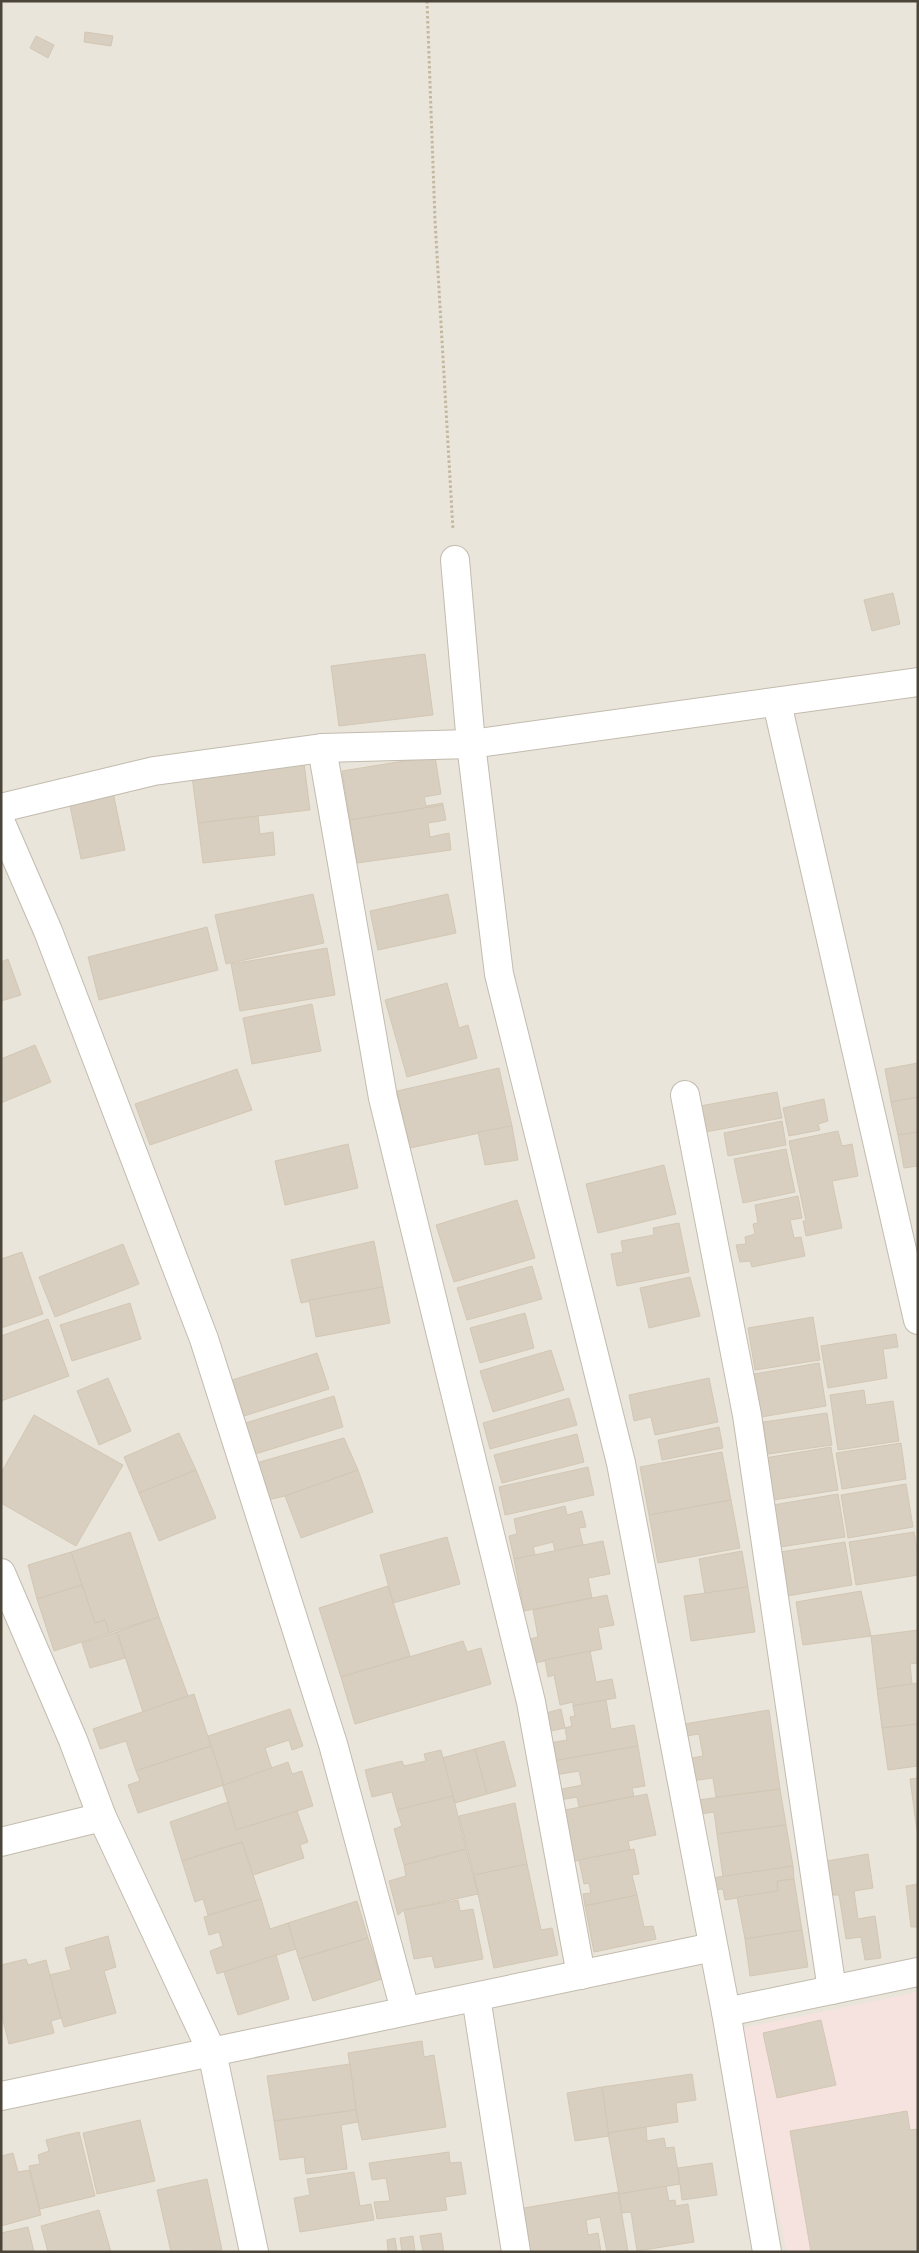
<svg xmlns="http://www.w3.org/2000/svg" width="919" height="2253" font-family="'Roboto Condensed',sans-serif">
<rect width="100%" height="100%" fill="#f6f3ec"/>
<rect fill="#eae5da" x="1" y="1" width="917" height="2251"/>
<polygon fill="#f6e3e0" points="918,1992 918,2252 787,2252 738,2029"/>
<g fill="#d8cfc1" stroke="#d3c7b4">
<polygon points="85,32 113,36 111,46 84,42"/>
<polygon points="36,36 54,45 48,58 30,48"/>
<polygon points="893,593 900,624 872,631 864,600"/>
<polygon points="425,654 433,715 339,726 331,666"/>
<polygon points="435,756 441,794 424,797 426,806 443,803 443,805 350,820 342,771"/>
<polygon points="304,763 310,810 198,823 192,776"/>
<polygon points="113,792 125,850 81,859 69,801"/>
<polygon points="443,805 446,820 428,823 430,837 449,833 451,850 357,863 350,820"/>
<polygon points="258,816 260,834 273,832 275,855 203,863 198,823"/>
<polygon points="313,894 324,943 226,964 215,915"/>
<polygon points="448,894 456,933 378,950 370,911"/>
<polygon points="207,927 218,970 99,1000 88,957"/>
<polygon points="327,948 335,995 240,1011 231,964"/>
<polygon points="8,959 21,995 1,1001 1,962"/>
<polygon points="447,983 459,1028 468,1025 477,1058 407,1077 385,1000"/>
<polygon points="312,1004 321,1051 252,1064 243,1018"/>
<polygon points="35,1045 51,1082 1,1103 1,1059"/>
<polygon points="918,1063 918,1097 891,1102 885,1069"/>
<polygon points="499,1068 512,1126 410,1148 397,1091"/>
<polygon points="237,1069 252,1110 150,1145 135,1104"/>
<polygon points="777,1092 782,1118 705,1132 700,1106"/>
<polygon points="918,1097 918,1132 898,1135 891,1102"/>
<polygon points="824,1099 828,1121 818,1124 820,1130 789,1136 783,1108"/>
<polygon points="782,1121 786,1145 728,1156 724,1133"/>
<polygon points="512,1126 518,1160 485,1165 478,1132"/>
<polygon points="838,1131 842,1146 852,1144 858,1176 832,1181 842,1228 806,1236 803,1221 806,1221 789,1141"/>
<polygon points="918,1132 918,1166 904,1168 898,1135"/>
<polygon points="348,1144 358,1188 285,1205 275,1161"/>
<polygon points="786,1149 795,1192 743,1203 734,1159"/>
<polygon points="664,1165 676,1214 598,1233 586,1184"/>
<polygon points="798,1196 802,1218 790,1220 794,1238 801,1237 805,1256 752,1267 750,1261 740,1262 736,1245 746,1244 745,1237 755,1234 753,1224 758,1223 755,1205"/>
<polygon points="517,1200 535,1258 454,1282 436,1225"/>
<polygon points="679,1223 689,1272 617,1286 611,1254 623,1252 621,1241 654,1235 653,1228"/>
<polygon points="374,1241 383,1287 301,1303 291,1260"/>
<polygon points="123,1244 139,1284 55,1317 39,1277"/>
<polygon points="22,1252 43,1314 1,1328 1,1259"/>
<polygon points="532,1266 542,1299 467,1320 457,1288"/>
<polygon points="690,1277 700,1316 649,1328 640,1288"/>
<polygon points="383,1287 390,1323 316,1337 309,1300"/>
<polygon points="130,1303 141,1339 72,1361 60,1325"/>
<polygon points="525,1313 534,1348 480,1363 470,1328"/>
<polygon points="813,1317 820,1360 755,1370 748,1328"/>
<polygon points="48,1319 69,1376 1,1401 1,1336"/>
<polygon points="896,1334 898,1347 883,1349 887,1378 828,1388 821,1346"/>
<polygon points="551,1350 564,1390 493,1412 480,1371"/>
<polygon points="317,1353 329,1389 241,1417 229,1381"/>
<polygon points="819,1363 826,1406 761,1417 754,1374"/>
<polygon points="108,1378 131,1431 99,1445 77,1391"/>
<polygon points="709,1378 718,1422 655,1435 651,1417 634,1421 629,1395"/>
<polygon points="864,1390 866,1405 893,1401 899,1441 838,1450 830,1395"/>
<polygon points="334,1396 343,1427 252,1455 242,1424"/>
<polygon points="569,1398 577,1425 490,1449 483,1423"/>
<polygon points="827,1413 832,1445 768,1454 763,1422"/>
<polygon points="34,1415 123,1465 76,1546 1,1503 1,1473"/>
<polygon points="719,1427 723,1448 662,1460 658,1440"/>
<polygon points="179,1433 196,1470 139,1493 124,1457"/>
<polygon points="577,1434 584,1462 502,1483 494,1455"/>
<polygon points="344,1438 358,1470 285,1496 267,1500 256,1463"/>
<polygon points="901,1443 906,1479 842,1489 836,1453"/>
<polygon points="831,1447 838,1490 773,1500 765,1458"/>
<polygon points="722,1452 731,1500 649,1515 640,1467"/>
<polygon points="588,1467 594,1495 505,1515 499,1487"/>
<polygon points="196,1470 216,1518 159,1541 139,1493"/>
<polygon points="358,1470 373,1512 301,1538 285,1496"/>
<polygon points="906,1484 913,1527 848,1538 841,1495"/>
<polygon points="838,1494 845,1537 780,1547 773,1505"/>
<polygon points="731,1500 740,1548 658,1563 649,1515"/>
<polygon points="565,1506 567,1515 582,1511 586,1527 579,1528 583,1545 555,1551 553,1542 533,1547 535,1555 514,1559 509,1536 517,1534 514,1519"/>
<polygon points="130,1532 159,1617 109,1633 105,1620 95,1623 71,1552"/>
<polygon points="914,1532 918,1553 918,1575 856,1585 849,1542"/>
<polygon points="447,1537 460,1584 393,1603 380,1555"/>
<polygon points="603,1541 610,1574 588,1578 592,1598 524,1611 514,1559"/>
<polygon points="845,1542 852,1585 787,1596 780,1552"/>
<polygon points="742,1551 748,1587 705,1594 699,1559"/>
<polygon points="71,1552 82,1585 37,1599 28,1565"/>
<polygon points="82,1585 95,1623 105,1620 109,1633 54,1651 37,1599"/>
<polygon points="388,1586 410,1656 341,1677 319,1608"/>
<polygon points="748,1587 755,1632 691,1641 684,1596"/>
<polygon points="861,1591 871,1636 803,1645 796,1602"/>
<polygon points="607,1595 614,1625 598,1628 602,1649 535,1663 530,1639 538,1637 533,1610"/>
<polygon points="159,1617 188,1696 143,1712 117,1632"/>
<polygon points="918,1630 918,1663 910,1664 912,1684 877,1689 871,1636"/>
<polygon points="117,1632 125,1658 90,1668 82,1643"/>
<polygon points="463,1641 467,1652 481,1648 491,1684 355,1724 341,1677"/>
<polygon points="590,1651 596,1682 612,1679 616,1698 573,1706 573,1702 560,1705 554,1675 548,1677 545,1660"/>
<polygon points="918,1683 918,1724 882,1728 877,1689"/>
<polygon points="194,1694 211,1746 136,1771 126,1741 100,1749 93,1729"/>
<polygon points="606,1700 611,1729 634,1725 638,1746 553,1761 549,1743 567,1740 565,1728 572,1726 570,1717 575,1716 573,1706"/>
<polygon points="290,1709 303,1746 292,1750 289,1740 265,1748 272,1769 224,1785 208,1736"/>
<polygon points="561,1709 565,1728 546,1732 542,1714"/>
<polygon points="769,1710 780,1789 716,1797 713,1778 691,1781 687,1759 703,1756 699,1734 686,1736 684,1724"/>
<polygon points="918,1724 918,1766 888,1770 882,1728"/>
<polygon points="504,1741 516,1786 487,1794 475,1749"/>
<polygon points="211,1746 224,1785 138,1813 128,1785 140,1781 136,1771"/>
<polygon points="638,1746 645,1786 632,1788 634,1796 579,1807 577,1797 559,1800 557,1790 582,1785 579,1771 555,1775 553,1761"/>
<polygon points="475,1749 487,1794 455,1803 442,1758"/>
<polygon points="441,1750 453,1796 397,1810 392,1792 372,1797 365,1770 402,1761 404,1766 426,1761 424,1754"/>
<polygon points="288,1762 292,1774 302,1771 313,1806 236,1830 222,1783 224,1785"/>
<polygon points="918,1778 918,1831 917,1831 910,1779"/>
<polygon points="780,1789 786,1825 717,1834 714,1812 700,1814 698,1800"/>
<polygon points="647,1794 656,1835 628,1841 630,1850 571,1862 560,1811"/>
<polygon points="453,1796 466,1849 404,1865 394,1829 402,1826 397,1810"/>
<polygon points="228,1802 236,1830 297,1811 308,1842 300,1845 304,1858 253,1875 242,1842 182,1861 170,1822"/>
<polygon points="515,1803 527,1864 474,1875 459,1816"/>
<polygon points="786,1825 793,1866 723,1877 717,1834"/>
<polygon points="242,1842 261,1899 208,1915 203,1899 195,1902 182,1861"/>
<polygon points="466,1849 478,1894 404,1910 398,1915 389,1881 406,1876 404,1865"/>
<polygon points="634,1849 639,1874 632,1875 637,1895 585,1906 583,1894 591,1893 589,1883 584,1884 579,1860"/>
<polygon points="868,1854 873,1888 854,1891 858,1919 875,1916 881,1958 865,1960 861,1937 846,1939 839,1895 833,1895 827,1861"/>
<polygon points="527,1864 541,1930 552,1928 558,1955 494,1968 474,1875"/>
<polygon points="793,1866 794,1879 777,1881 778,1891 725,1900 723,1889 714,1890 712,1878"/>
<polygon points="794,1879 802,1930 745,1939 737,1897 778,1891 777,1881"/>
<polygon points="918,1884 918,1927 911,1927 906,1886"/>
<polygon points="637,1895 644,1927 653,1926 656,1939 594,1952 585,1906"/>
<polygon points="261,1899 270,1929 288,1923 296,1949 217,1974 210,1951 223,1946 219,1932 209,1935 204,1917"/>
<polygon points="458,1900 460,1911 473,1909 483,1959 435,1968 432,1956 414,1959 404,1910"/>
<polygon points="357,1901 368,1938 299,1959 288,1923"/>
<polygon points="802,1930 808,1967 750,1976 745,1939"/>
<polygon points="108,1936 116,1967 104,1971 116,2013 64,2027 49,1975 71,1970 65,1948"/>
<polygon points="368,1938 382,1979 313,2001 299,1959"/>
<polygon points="276,1955 289,1999 238,2015 224,1972"/>
<polygon points="26,1959 28,1965 46,1960 61,2018 51,2021 54,2033 9,2044 1,2013 1,1965"/>
<polygon points="821,2020 836,2085 777,2098 763,2033"/>
<polygon points="422,2041 424,2057 434,2055 446,2127 362,2140 358,2122 348,2053"/>
<polygon points="350,2064 356,2110 274,2121 267,2076"/>
<polygon points="692,2074 696,2100 676,2103 678,2122 608,2133 602,2087"/>
<polygon points="602,2087 609,2136 575,2141 567,2093"/>
<polygon points="356,2110 358,2122 341,2125 347,2169 306,2174 304,2157 280,2160 274,2121"/>
<polygon points="907,2111 910,2130 918,2129 918,2252 811,2252 790,2131"/>
<polygon points="140,2120 155,2181 97,2194 83,2133"/>
<polygon points="646,2127 647,2141 664,2138 666,2148 674,2147 680,2184 619,2194 608,2133"/>
<polygon points="79,2132 95,2196 40,2209 29,2166 40,2164 38,2155 49,2151 46,2140"/>
<polygon points="449,2152 450,2163 461,2162 466,2194 445,2197 447,2210 377,2219 374,2202 390,2201 386,2178 372,2180 369,2163"/>
<polygon points="13,2153 18,2172 29,2170 41,2215 1,2226 1,2156"/>
<polygon points="712,2163 717,2195 682,2200 678,2168"/>
<polygon points="354,2172 360,2206 371,2204 374,2220 300,2232 294,2198 310,2195 307,2179"/>
<polygon points="207,2179 222,2250 171,2252 157,2190"/>
<polygon points="666,2186 669,2201 675,2200 676,2206 688,2204 694,2242 637,2251 631,2212 622,2213 619,2194"/>
<polygon points="618,2192 628,2251 607,2252 600,2217 586,2220 588,2235 598,2233 601,2252 525,2252 518,2209"/>
<polygon points="99,2210 111,2252 48,2252 41,2226"/>
<polygon points="28,2227 34,2252 1,2252 1,2233"/>
<polygon points="441,2233 444,2252 423,2252 420,2236"/>
<polygon points="413,2236 415,2251 402,2252 400,2238"/>
<polygon points="395,2238 397,2252 388,2252 387,2240"/>
</g>
<g fill="none" stroke-linecap="round" stroke-linejoin="round">
<defs>
<g id="minor">
<polyline points="455,560 471,744 499,974 621,1463 726,2012 767,2252"/>
<polyline points="777,703 918,1320"/>
<polyline points="322,748 383,1098 531,1702 581,1975"/>
<polyline points="1,808 154,771 322,748 471,744 918,682"/>
<polyline points="1,823 48,931 204,1339 333,1744 405,2010"/>
<polyline points="685,1095 747,1415 832,1990"/>
<polyline points="1,1573 73,1740 102,1817 212,2052 254,2252"/>
<polyline points="1,1842 102,1817"/>
<polyline points="476,1997 516,2252"/>
<polyline points="726,2012 918,1972"/>
<polyline points="1,2096 713,1947"/>
</g>
</defs>
<use href="#minor" stroke="#c2bbae" stroke-width="30"/>
<polyline stroke="#c4b79f" stroke-width="3" stroke-dasharray="2.5 2.5" stroke-linecap="butt" points="427,1 435,220 453,530"/>
<use href="#minor" stroke="#fff" stroke-width="28"/>
</g>
<rect width="919" height="2253" fill="none" stroke="#4b4439" stroke-width="5"/>
</svg>
